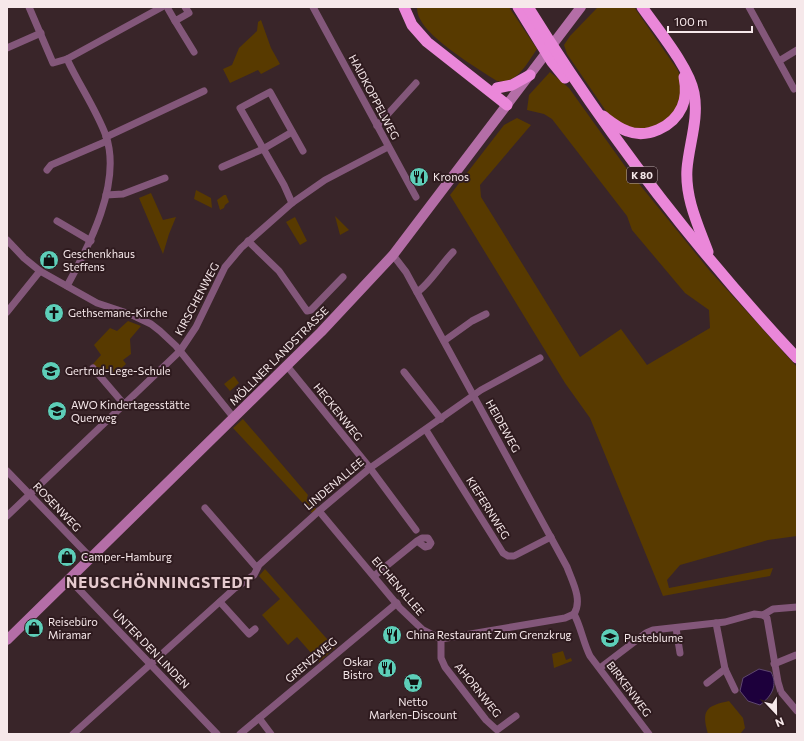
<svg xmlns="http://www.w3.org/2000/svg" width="804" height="741" font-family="Commissioner,sans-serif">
<rect width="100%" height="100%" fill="#392529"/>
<g fill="#583a00">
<path d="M417,7H509L537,49C527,63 517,85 497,81C478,69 429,39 420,19C418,16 417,11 417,7Z"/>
<polygon points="598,7 634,7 677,69 682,79 683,87 674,115 654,128 628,129 608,114 567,54 564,45 570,36"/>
<polygon points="261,20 271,48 280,64 261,74 258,70 230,83 223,69 232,65 239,48 257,31 258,22"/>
<polygon points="550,72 569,88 627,169 710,271 797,367 797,536 768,540 680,565 667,580 669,588 773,568 770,576 663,596 590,418 565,383 450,195 504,125 517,118 531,125 480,185 481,197 580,357 621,329 647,365 710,328 709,310 685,293 632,230 627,216 552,119 544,114 527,110 529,95"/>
<polygon points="196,190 211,198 212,208 194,199"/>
<polygon points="151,193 163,220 176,217 169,234 163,254 139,198"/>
<polygon points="224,195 226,195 229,202 225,205 224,208 220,210 217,200"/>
<polygon points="335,216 349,230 340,235"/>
<polygon points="295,217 307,241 300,245 286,222"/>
<polygon points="128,321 141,326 130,339 131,354 123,360 126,364 114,375 109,370 103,376 93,364 101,355 94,345 110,328 117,331"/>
<polygon points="234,376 239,383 230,391 224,384"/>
<polygon points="243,419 308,495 307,498 317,510 313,514 233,428"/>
<polygon points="265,569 335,648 319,662 297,637 288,645 262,615 280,599 259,576"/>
<polygon points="563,651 566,660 571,658 572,661 554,668 552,654"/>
<path d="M729,701L743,718L745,728L740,734H708C701,710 706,706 729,701Z"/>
</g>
<path fill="#1d003c" stroke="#5e4670" d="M759,669L771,672C778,685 772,696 760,705L748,701L740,691L743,678Z"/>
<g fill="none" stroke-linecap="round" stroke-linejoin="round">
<g stroke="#83577a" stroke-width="7">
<polyline points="29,7 53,63 67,59 162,7"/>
<polyline points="167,7 175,21 189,13 185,7"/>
<polyline points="313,7 416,197"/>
<polyline points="749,7 794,89"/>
<polyline points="175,21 194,52"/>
<polyline points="7,48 41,33"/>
<path d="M67,59C79,85 96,109 106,136C122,183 89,246 67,286"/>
<polyline points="779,61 797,50"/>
<polyline points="377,126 416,83"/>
<polyline points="106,137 204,91"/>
<polyline points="222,167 263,149 292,132"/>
<polyline points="47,170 51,165 107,141"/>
<polyline points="106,195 123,194 165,178"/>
<polyline points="292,203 284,185 240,108 270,92 303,151"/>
<polyline points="57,221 91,241"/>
<polyline points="7,240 24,258 40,271 97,303 130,314 151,324 160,331 176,346 234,418"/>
<polyline points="248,241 279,271 307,311 311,310 343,277"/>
<path d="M393,255L406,272L567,567C572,581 583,600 574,614"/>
<path d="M417,292C428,286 442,263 453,252"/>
<polyline points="7,312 40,271"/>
<polyline points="444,341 472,321 486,314"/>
<polyline points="287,366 370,468 416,530"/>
<polyline points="93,368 123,403"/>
<polyline points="404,372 441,419"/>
<polyline points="426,430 503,553 508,556 514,556 551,537"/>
<polyline points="7,471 91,558"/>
<polyline points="205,508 257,568"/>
<polyline points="319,511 400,608 423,630 441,639 565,618 574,614"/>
<polyline points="7,516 180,351 196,327 225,267 241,248 292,203 325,180 388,147"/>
<polyline points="374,576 417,541 422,538 428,538 431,543 429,546 425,547 417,541"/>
<polyline points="69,579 217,734"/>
<polyline points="220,602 249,634 255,629"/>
<path d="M574,614C581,627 583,642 590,656L649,734"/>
<polyline points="763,615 767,618 778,682 781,692 797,711"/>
<polyline points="716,623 725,669 735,690"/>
<polyline points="676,628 680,653"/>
<polyline points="441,639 441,658 445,667 486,720 497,730 516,716"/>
<polyline points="774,664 796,655"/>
<polyline points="600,668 646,633 653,630 725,622 754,614 763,615 773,609 797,607"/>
<polyline points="707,683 725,669"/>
<polyline points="259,718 271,734"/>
<polyline points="73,734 235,588 254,575 259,565 319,511 370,468 481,390 540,358"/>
<polyline points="240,734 397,603"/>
</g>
<polyline stroke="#b46ea7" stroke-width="10" points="7,640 321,332 393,255 581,7"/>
<g stroke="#ea87d9" stroke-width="11">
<polyline points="404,7 412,25 427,42 507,105"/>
<polyline points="518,7 552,62 565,78"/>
<path d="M528,7C606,133 696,250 797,358"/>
<path d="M642,7C658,30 689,67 694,93C699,119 689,144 687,169C685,198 698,225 708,252"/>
<polyline points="497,88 512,85 530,75"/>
<path d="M603,116C611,122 618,128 627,131C647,139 673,127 682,107C686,98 686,87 684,77"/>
</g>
</g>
<defs>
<symbol id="restaurant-disc" viewBox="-11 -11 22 22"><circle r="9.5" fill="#5dceb8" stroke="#2f1b1f"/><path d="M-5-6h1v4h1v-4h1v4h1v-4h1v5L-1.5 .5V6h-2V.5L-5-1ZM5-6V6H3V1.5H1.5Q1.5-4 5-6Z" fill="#111"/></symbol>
<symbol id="shop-disc" viewBox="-11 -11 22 22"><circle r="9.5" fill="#5dceb8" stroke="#2f1b1f"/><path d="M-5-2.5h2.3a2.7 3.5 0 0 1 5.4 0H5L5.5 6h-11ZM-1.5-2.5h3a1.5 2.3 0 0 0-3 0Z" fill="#111"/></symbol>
<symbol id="church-disc" viewBox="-11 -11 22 22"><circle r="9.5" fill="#5dceb8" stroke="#2f1b1f"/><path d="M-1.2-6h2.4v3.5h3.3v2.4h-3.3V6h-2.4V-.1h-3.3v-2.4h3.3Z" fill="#111"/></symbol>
<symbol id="school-disc" viewBox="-11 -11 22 22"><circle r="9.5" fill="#5dceb8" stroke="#2f1b1f"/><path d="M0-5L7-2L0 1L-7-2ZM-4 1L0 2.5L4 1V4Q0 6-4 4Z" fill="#111"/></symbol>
<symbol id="supermarket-disc" viewBox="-11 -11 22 22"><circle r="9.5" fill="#5dceb8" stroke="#2f1b1f"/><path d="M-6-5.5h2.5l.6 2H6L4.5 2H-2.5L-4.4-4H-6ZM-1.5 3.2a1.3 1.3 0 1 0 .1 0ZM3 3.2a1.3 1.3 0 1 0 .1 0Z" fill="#111"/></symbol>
</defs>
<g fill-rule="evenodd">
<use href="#restaurant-disc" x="408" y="166" width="22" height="22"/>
<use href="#shop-disc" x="38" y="249" width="22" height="22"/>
<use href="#church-disc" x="43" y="302" width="22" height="22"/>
<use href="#school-disc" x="40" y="360" width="22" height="22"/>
<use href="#school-disc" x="46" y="400" width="22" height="22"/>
<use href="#shop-disc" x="56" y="546" width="22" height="22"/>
<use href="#shop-disc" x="23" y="617" width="22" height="22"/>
<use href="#restaurant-disc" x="381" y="624" width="22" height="22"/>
<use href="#school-disc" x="599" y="627" width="22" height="22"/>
<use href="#restaurant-disc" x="376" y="657" width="22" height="22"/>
<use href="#supermarket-disc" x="402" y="672" width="22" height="22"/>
</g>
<g text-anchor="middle" stroke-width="4" stroke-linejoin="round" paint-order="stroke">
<rect fill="#2f1b1f" stroke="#baaaad" stroke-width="1" x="627" y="167" width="30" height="16" rx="3"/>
<g font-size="10" font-weight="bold" fill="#f6e8ea">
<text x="642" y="179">K 80</text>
</g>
<g font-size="11" fill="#f6e8ea" stroke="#2f1b1f">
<text transform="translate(374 97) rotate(62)" y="4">HAIDKOPPELWEG</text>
<text transform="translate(197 299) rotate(-62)" y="4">KIRSCHENWEG</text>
<text transform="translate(279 356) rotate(-45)" y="4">MÖLLNER LANDSTRASSE</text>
<text transform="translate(338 412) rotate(51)" y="4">HECKENWEG</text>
<text transform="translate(503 426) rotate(61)" y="4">HEIDEWEG</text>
<text transform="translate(334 484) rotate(-40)" y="4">LINDENALLEE</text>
<text transform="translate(57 507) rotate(46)" y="4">ROSENWEG</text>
<text transform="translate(488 508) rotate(58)" y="4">KIEFERNWEG</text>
<text transform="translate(398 586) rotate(49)" y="4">EICHENALLEE</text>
<text transform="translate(151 649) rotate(46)" y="4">UNTER DEN LINDEN</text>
<text transform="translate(311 660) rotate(-40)" y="4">GRENZWEG</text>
<text transform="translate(629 689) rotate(53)" y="4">BIRKENWEG</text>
<text transform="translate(478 690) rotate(51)" y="4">AHORNWEG</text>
</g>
<g font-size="11" fill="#f6e8ea" stroke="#2f1b1f" text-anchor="start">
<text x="433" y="181">Kronos</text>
<text x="63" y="258">Geschenkhaus<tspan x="63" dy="13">Steffens</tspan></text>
<text x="68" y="317">Gethsemane-Kirche</text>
<text x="65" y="375">Gertrud-Lege-Schule</text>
<text x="71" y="409">AWO Kindertagesstätte<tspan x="71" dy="13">Querweg</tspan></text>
<text x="81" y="561">Camper-Hamburg</text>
<text x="48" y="626">Reisebüro<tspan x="48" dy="13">Miramar</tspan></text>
<text x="406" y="639">China Restaurant Zum Grenzkrug</text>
<text x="624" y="642">Pusteblume</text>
<text x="373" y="666" text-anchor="end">Oskar<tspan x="373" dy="13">Bistro</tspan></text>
<text x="413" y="706" text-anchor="middle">Netto<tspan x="413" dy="13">Marken-Discount</tspan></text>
</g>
<g font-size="15" font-weight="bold" letter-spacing="1" fill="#e5cace" stroke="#2f1b1f">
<text x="160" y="588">NEUSCHÖNNINGSTEDT</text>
</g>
</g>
<rect width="804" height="741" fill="none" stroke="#f6e8ea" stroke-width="16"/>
<g transform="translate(776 713) rotate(158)" stroke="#2f1b1f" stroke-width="3" paint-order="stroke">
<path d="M0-3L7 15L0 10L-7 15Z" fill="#f6e8ea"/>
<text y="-6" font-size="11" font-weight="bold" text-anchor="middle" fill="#f6e8ea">N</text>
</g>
<path d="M668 26v6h84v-6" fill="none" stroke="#f6e8ea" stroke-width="2"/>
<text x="674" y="26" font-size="12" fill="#f6e8ea" stroke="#2f1b1f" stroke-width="3" paint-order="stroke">100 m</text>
</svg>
